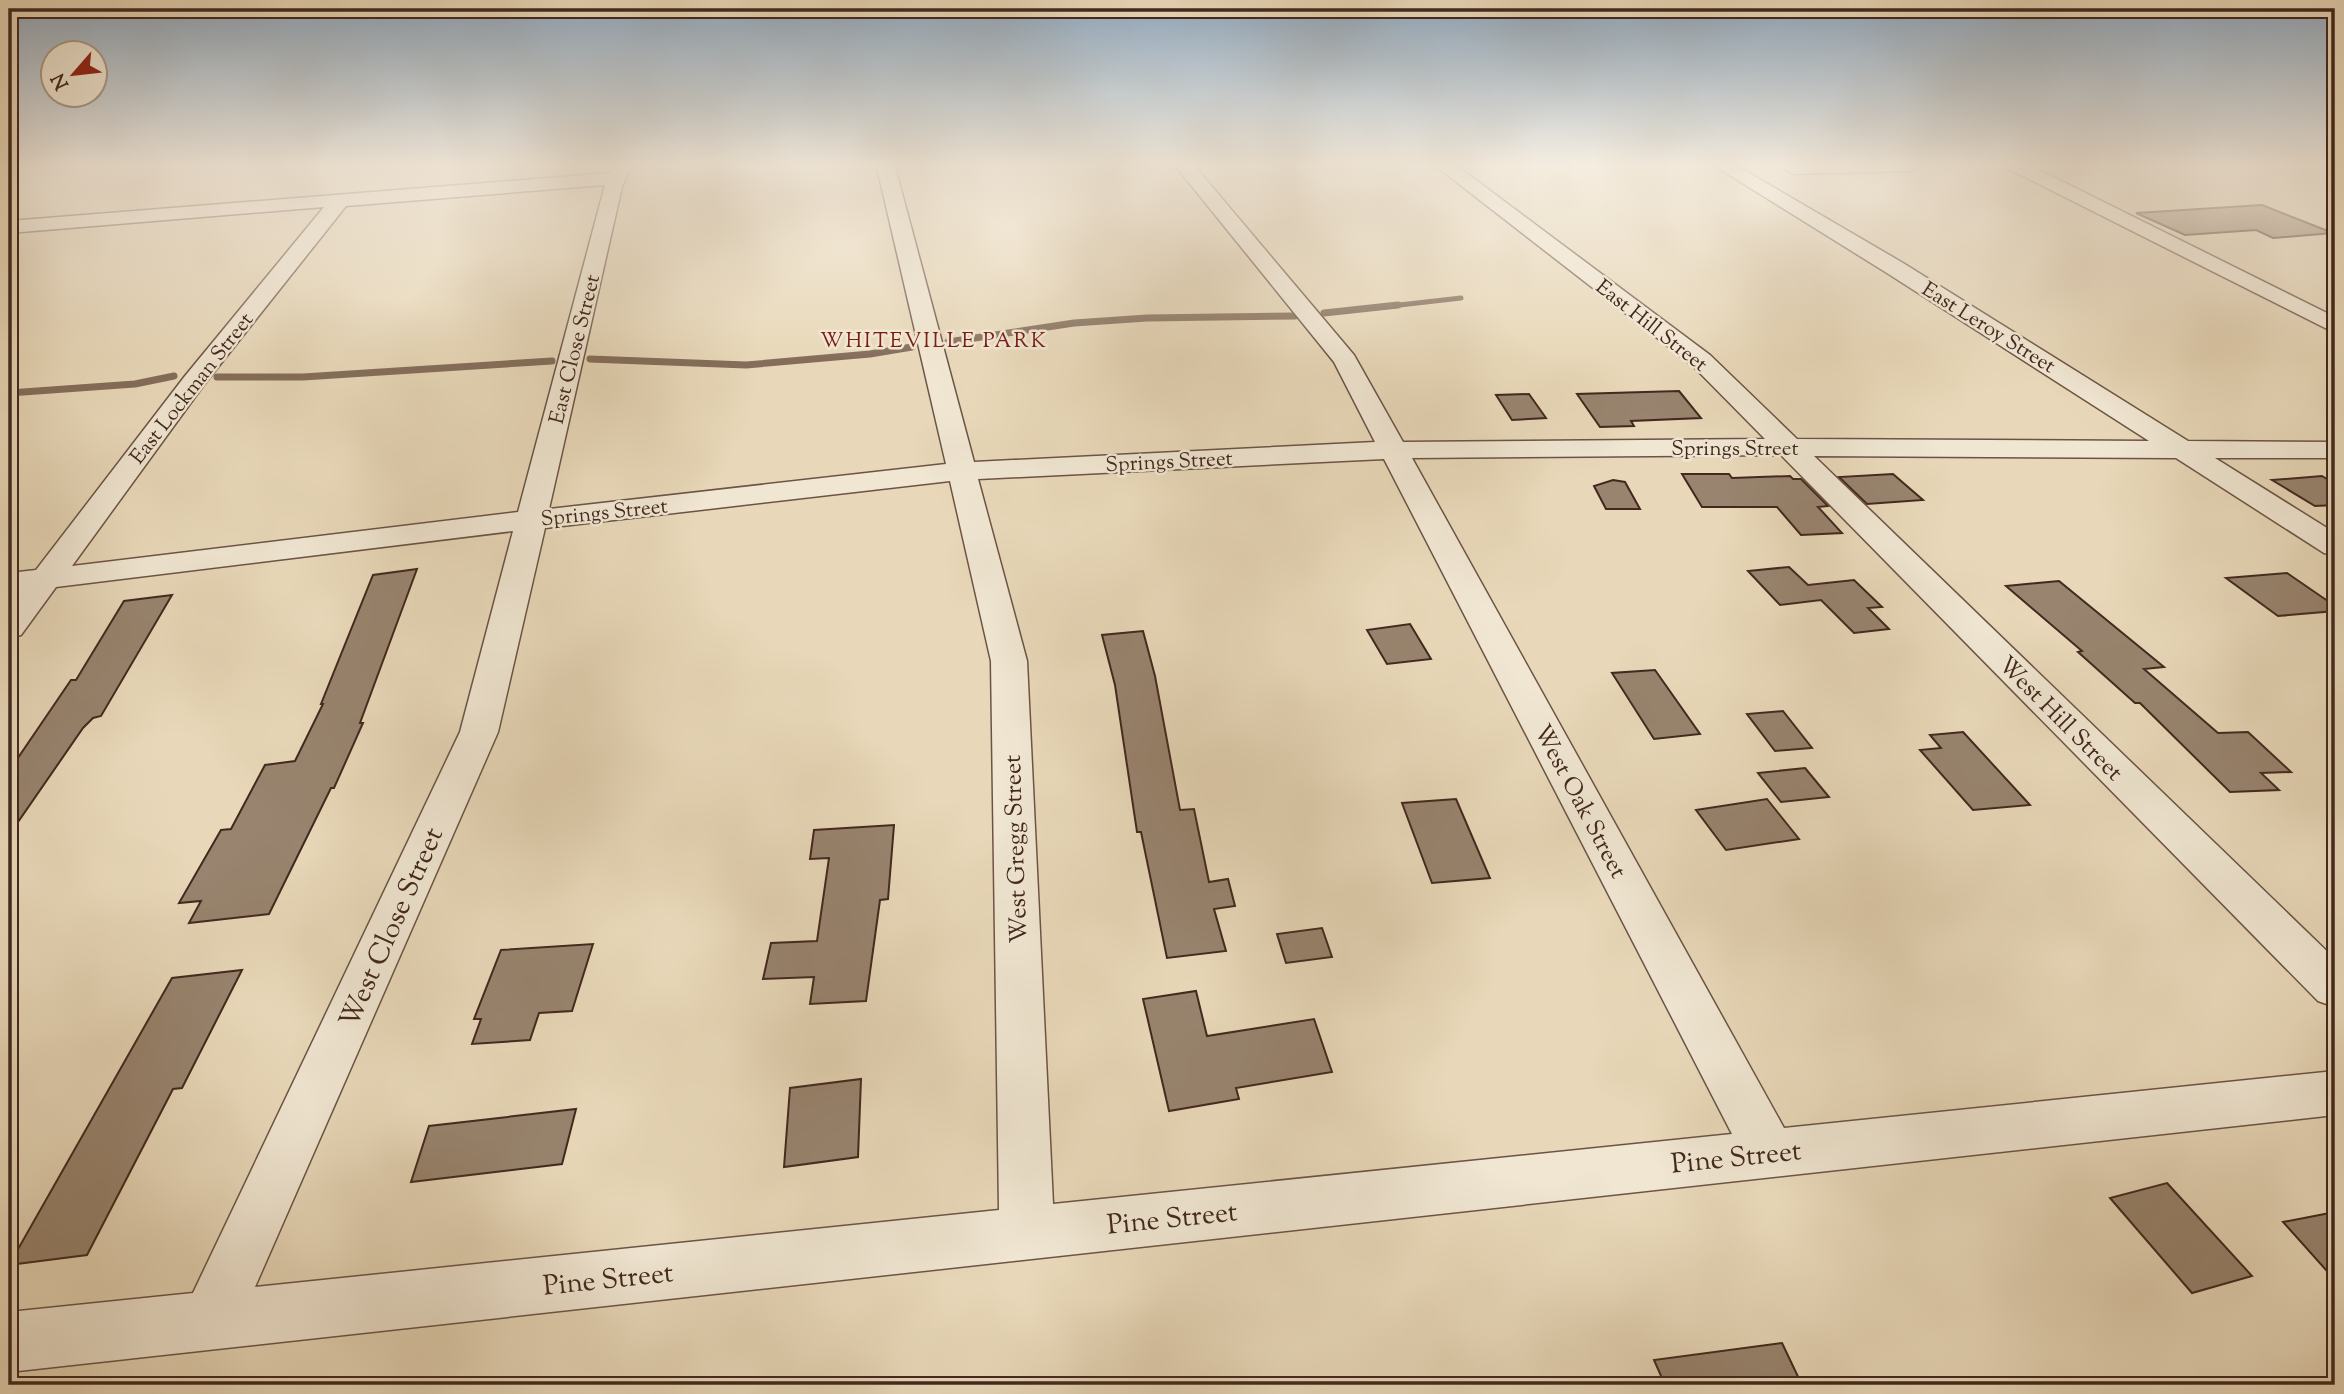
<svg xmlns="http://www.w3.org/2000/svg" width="2344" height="1394" font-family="'Sorts Mill Goudy',serif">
<rect width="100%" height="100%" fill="#e8d8b9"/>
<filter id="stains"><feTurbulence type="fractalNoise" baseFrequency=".00286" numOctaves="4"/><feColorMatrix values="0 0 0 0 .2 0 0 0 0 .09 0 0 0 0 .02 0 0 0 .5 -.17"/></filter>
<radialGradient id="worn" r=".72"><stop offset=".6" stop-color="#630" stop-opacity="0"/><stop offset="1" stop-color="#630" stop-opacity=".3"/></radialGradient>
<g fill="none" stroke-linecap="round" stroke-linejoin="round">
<polyline stroke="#846e5b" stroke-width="5" points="1382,307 1461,298"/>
<g stroke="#846e5b" stroke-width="7">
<polyline points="1324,313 1398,305"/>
<polyline points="948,342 1074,323 1147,318 1295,316"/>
<polyline points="590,359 746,365 870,354 912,347"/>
<polyline points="217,377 303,377 552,361"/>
<polyline points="9,393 135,384 174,376"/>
</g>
</g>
<g fill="#98846f" stroke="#42281e" stroke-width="2">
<polygon points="2262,205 2333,233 2273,238 2256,230 2185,235 2136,213"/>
<polygon points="1679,391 1701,418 1631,421 1634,426 1600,427 1577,394"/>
<polygon points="1529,394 1546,418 1512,420 1496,395"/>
<polygon points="1682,474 1729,474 1732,478 1790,476 1793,479 1801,479 1828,506 1818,507 1842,533 1801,535 1777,507 1702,507"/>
<polygon points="1893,474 1923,500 1867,504 1839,477"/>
<polygon points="2322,476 2335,484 2335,505 2315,506 2272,480"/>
<polygon points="1613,480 1625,482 1640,509 1606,509 1594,486"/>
<polygon points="1789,567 1808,585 1854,580 1882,607 1868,608 1889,629 1854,633 1821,600 1780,605 1748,571"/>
<polygon points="417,569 360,723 363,723 334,788 331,788 269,914 189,923 201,901 179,903 221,830 231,829 265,765 295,761 323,704 321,704 373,575"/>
<polygon points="2287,573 2335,606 2335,611 2278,616 2226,578"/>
<polygon points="2059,581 2164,667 2144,669 2218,733 2248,732 2291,772 2261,773 2279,790 2230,792 2140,703 2135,703 2078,652 2082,651 2006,586"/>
<polygon points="172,595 101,716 93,718 83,728 9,835 9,771 71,680 76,680 124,601"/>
<polygon points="1410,624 1431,659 1387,664 1367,630"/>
<polygon points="1143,631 1155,676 1180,810 1194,809 1209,882 1228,879 1235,906 1214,909 1226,951 1167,958 1141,832 1137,832 1115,685 1102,635"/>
<polygon points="1655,670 1700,734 1654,739 1612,673"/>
<polygon points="1783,711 1812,748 1775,751 1747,714"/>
<polygon points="1963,732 2030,805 1973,810 1920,750 1941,748 1930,735"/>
<polygon points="1805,768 1829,797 1781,802 1758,773"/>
<polygon points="1456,799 1490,878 1432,883 1402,803"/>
<polygon points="1767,799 1799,839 1726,850 1696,810"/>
<polygon points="894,825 888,899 880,900 866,1001 810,1004 814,977 763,979 771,943 817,941 829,858 810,859 814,830"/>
<polygon points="1322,928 1332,957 1286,963 1277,934"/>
<polygon points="593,944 572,1011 539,1013 530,1040 472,1044 481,1019 474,1019 501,950"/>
<polygon points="242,970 182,1088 173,1089 87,1255 9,1265 172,978"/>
<polygon points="1196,991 1207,1036 1314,1019 1332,1072 1236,1088 1239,1099 1169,1111 1143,999"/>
<polygon points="861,1079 858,1157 784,1167 790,1088"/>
<polygon points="576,1109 562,1164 411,1182 429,1126"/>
<polygon points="2167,1183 2252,1276 2192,1293 2110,1198"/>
<polygon points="2335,1212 2335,1280 2283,1222"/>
<polygon points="1782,1343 1802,1385 1665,1385 1654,1360"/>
</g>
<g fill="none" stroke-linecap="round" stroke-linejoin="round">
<defs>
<g id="minor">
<path d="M616,163H638L629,171L622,187L549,509L946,464L876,163H894L974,462L1375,442L1334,362L1173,163H1192L1354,355L1403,442L1765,439L1692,365L1432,163H1453L1710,355L1797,439L2149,441L1887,273L1710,163H1732L1903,263L2188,441L2335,442V458H2215L2335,533V555L2324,553L2176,458L1814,456L2335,959V1007L2318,1001L1781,455L1412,458L1784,1128L2335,1071V1115L9,1372V1312L193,1293L460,732L513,531L56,587L21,635L9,638V605L19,592L9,593V573L36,570L185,376L324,207L9,233V221L610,173ZM605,185L518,512L72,566L203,386L346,206ZM1384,459L1732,1134L1053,1204L1027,661L978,479ZM950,481L991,661L999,1210L255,1287L498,732L545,528Z"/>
<polygon points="1809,163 1916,163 1918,166 1909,171 1793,174 1784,169 1793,164"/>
<polygon points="2002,163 2025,163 2335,317 2335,333 2005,167"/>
</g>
</defs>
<use href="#minor" stroke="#6c5445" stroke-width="3"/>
<use href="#minor" fill="#f0e6d2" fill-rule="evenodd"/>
</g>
<linearGradient id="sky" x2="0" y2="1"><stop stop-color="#91aac0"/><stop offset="0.46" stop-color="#f5ede0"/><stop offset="1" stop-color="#f5ede0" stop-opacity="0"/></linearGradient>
<rect width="2344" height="358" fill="url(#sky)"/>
<g text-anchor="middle" stroke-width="5" stroke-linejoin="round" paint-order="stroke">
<g font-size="21" fill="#42281e" stroke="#f0e6d2">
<text transform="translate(1652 325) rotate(38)" y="7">East Hill Street</text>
<text transform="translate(1989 327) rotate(32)" y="7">East Leroy Street</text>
<text transform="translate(574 349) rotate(-76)" y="7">East Close Street</text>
<text transform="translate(191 388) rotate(-52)" y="7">East Lockman Street</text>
<text x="1735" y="455">Springs Street</text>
<text transform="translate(1169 461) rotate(-3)" y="7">Springs Street</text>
<text transform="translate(604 512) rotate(-6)" y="7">Springs Street</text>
</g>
<g font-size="21" letter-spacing="2" fill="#7a1f14" stroke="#f0e6d2">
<text x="934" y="347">WHITEVILLE PARK</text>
</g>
<g font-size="24" fill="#42281e" stroke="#f0e6d2">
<text transform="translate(2061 718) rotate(45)" y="8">West Hill Street</text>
<text transform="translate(1581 801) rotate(62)" y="8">West Oak Street</text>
<text transform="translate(1015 849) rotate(-92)" y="8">West Gregg Street</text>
</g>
<g font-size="28" fill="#42281e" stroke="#f0e6d2">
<text transform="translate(390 927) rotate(-66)" y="10">West Close Street</text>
<text transform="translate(1736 1156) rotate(-6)" y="10">Pine Street</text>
<text transform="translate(1172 1217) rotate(-6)" y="10">Pine Street</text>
<text transform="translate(608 1278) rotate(-6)" y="10">Pine Street</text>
</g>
</g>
<rect width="2344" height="1394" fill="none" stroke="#e8d8b9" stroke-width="35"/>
<rect x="10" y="10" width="2323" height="1373" fill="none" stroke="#42281e" stroke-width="3.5"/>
<rect x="18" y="18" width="2309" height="1359" fill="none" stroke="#42281e" stroke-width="2"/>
<g transform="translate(74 74) rotate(242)"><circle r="33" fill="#f0e6d2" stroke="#aa9a8a" stroke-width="2"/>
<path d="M0-5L12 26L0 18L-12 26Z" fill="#8f2418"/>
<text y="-10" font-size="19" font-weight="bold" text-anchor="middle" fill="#42281e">N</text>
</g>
<rect width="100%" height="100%" filter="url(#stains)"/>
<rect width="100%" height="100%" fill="url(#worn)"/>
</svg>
